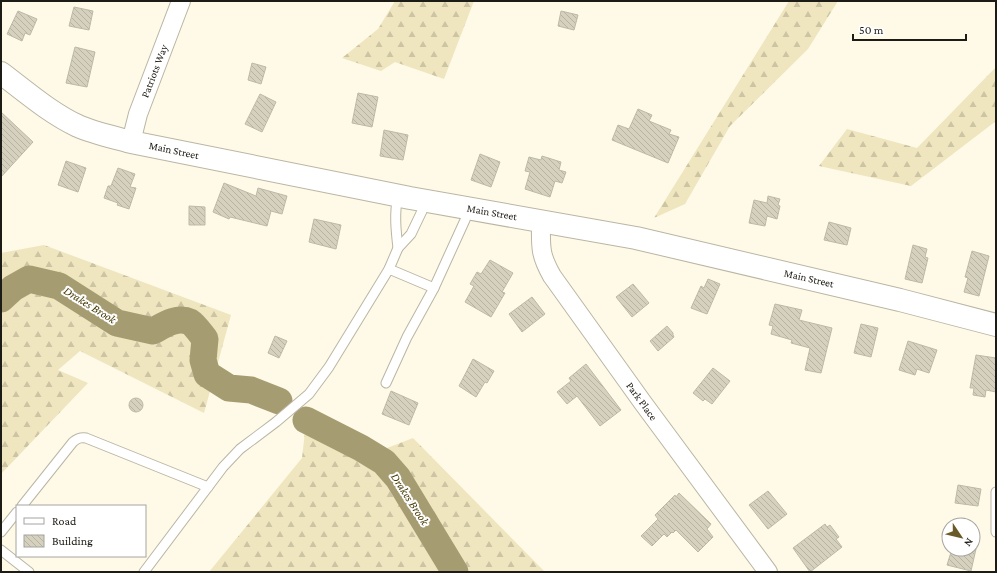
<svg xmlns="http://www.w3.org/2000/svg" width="997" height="573" font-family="'Crimson Pro',serif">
<defs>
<pattern id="forest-firs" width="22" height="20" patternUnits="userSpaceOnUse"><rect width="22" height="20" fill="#efe5be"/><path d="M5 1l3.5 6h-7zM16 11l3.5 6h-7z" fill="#ccc4a2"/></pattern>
<pattern id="building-back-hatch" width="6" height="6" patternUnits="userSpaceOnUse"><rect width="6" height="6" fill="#d6d1bf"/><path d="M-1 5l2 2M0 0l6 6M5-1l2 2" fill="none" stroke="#b7b3a3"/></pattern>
</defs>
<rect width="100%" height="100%" fill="#fefae7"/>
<g fill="url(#forest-firs)">
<polygon points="395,1 474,1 444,79 395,62 381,71 342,58 378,29"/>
<polygon points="789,1 838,1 808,49 730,126 685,204 654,218"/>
<polygon points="996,67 996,121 911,186 819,166 847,129 917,148"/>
<polygon points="44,245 231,315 204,413 80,351 58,370 88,383 1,474 1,253"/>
<polygon points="306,423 369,455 413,438 545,572 209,572 302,458"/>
</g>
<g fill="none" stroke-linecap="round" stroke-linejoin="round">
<g stroke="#a69c72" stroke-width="27">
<path d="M1,299L13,288L29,279L59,286L117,323L153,331C164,325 177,316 190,322C195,325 201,334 205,339L203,360L207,374L229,388L251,390L279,401"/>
<polyline points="306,420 361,448 384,462 398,478 455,572"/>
</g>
</g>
<g fill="url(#building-back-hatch)" stroke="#bdb9a7">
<polygon points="74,7 93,11 89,30 69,26"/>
<polygon points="18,11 37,19 30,35 25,33 22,41 7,34"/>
<polygon points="561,11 578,15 574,30 558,26"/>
<polygon points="75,47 95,52 87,87 66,83"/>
<polygon points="252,63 266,67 261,84 248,80"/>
<polygon points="358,93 378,97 372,127 352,123"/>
<polygon points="260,94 276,102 262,132 245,124"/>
<polygon points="638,109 652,115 649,121 671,130 669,134 679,137 668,163 612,140 618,125 629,129"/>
<polygon points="1,112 33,142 1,177"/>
<polygon points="384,130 408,135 403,160 380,156"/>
<polygon points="480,154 500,162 491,187 471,180"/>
<polygon points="542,156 561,162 559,170 566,172 562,183 555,181 550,197 525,189 530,172 525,171 529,157 541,160"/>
<polygon points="66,161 86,168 78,192 58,185"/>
<polygon points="118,168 135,174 130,187 136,188 129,209 117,205 118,203 104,198 108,186 111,186"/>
<polygon points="224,183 256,196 258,188 287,196 282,214 271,211 267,226 230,217 229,219 213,212"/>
<polygon points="768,196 780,199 778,205 780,206 777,219 767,216 765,226 749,223 754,200 767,203"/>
<polygon points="189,206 205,207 205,225 189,225"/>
<polygon points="314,219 341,225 336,249 309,242"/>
<polygon points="829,222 851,228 847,245 824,240"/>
<polygon points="913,245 927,249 925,257 928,258 922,283 905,279"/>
<polygon points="972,251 989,256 979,296 964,292 968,278 965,277"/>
<polygon points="490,260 513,273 502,292 505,293 491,317 465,302 474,286 470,284 477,272 481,274"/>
<polygon points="708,279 720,284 707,314 691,308 701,286 704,288"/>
<polygon points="633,284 649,303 632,317 616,297"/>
<polygon points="532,297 545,314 522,332 509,314"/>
<polygon points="775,304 802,310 799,320 832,328 821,373 805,370 810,348 791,343 792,340 771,334 773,326 769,325"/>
<polygon points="861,324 878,328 871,357 854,353"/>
<polygon points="667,326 673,333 673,335 674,337 658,351 650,341"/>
<polygon points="275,336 287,341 279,358 268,353"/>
<polygon points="908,341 937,350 929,373 917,369 915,375 899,370"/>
<polygon points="976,355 996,358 996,392 986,390 985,397 973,395 974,388 970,388"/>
<polygon points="473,359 494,371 487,383 485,382 476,397 459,386"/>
<polygon points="586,364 621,410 600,426 577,396 567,404 557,392 571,381 569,378"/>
<polygon points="713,368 730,381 712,404 705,399 703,401 693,393"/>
<polygon points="391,391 418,403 409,425 382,414"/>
<circle cx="136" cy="405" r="7"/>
<polygon points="958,485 981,489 978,506 955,503"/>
<polygon points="768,491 787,514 768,529 749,505"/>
<polygon points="679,493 711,524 707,529 713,537 698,552 676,530 673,533 672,532 667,537 664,534 652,546 641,536 658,519 655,515 675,495 676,497"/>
<polygon points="825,524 827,527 830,525 839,537 836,539 842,547 810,572 793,548"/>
<polygon points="952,549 976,549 971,571 947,565"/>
</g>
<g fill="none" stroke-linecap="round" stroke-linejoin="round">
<defs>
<g id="lane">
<path d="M398,196C394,213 396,231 398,248"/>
<polyline points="389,269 434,288"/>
<polyline points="386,383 407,337 434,288 465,220 468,209"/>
<path d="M22,506L73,442C78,438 81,437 86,438L208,487"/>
<polyline points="1,532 17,512"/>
<polyline points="996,532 996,492"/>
<polyline points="1,550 29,572"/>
<polyline points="144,572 223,467 240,449 276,422 309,394 329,367 389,269 398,248 411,234 422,211 424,200"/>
</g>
<g id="street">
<polyline points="131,142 138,114 181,1"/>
<path d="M541,221C541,246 539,253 552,276L643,403L768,572"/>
</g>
<path id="secondary" d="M1,73C25,91 50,113 78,126C94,133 113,137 131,142L410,198L636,238L900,300L996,325"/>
</defs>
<use href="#lane" stroke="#bab6a4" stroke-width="11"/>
<use href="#street" stroke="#bab6a4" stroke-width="20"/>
<use href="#secondary" stroke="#bab6a4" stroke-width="24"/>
<use href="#lane" stroke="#fff" stroke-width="9"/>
<use href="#street" stroke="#fff" stroke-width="18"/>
<use href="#secondary" stroke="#fff" stroke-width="22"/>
</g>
<g text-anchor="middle" stroke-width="4" stroke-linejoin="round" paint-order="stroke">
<g font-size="11" fill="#1d1b15" stroke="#fff">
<text transform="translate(154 71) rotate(-69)" y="4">Patriots Way</text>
<text transform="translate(174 150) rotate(12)" y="4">Main Street</text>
<text transform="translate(492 212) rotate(10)" y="4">Main Street</text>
<text transform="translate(809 278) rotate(13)" y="4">Main Street</text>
<text transform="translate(642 401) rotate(54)" y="4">Park Place</text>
</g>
<g font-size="12" font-style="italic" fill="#463a03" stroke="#fff">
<text transform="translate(90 305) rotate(32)" y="4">Drakes Brook</text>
<text transform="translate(410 499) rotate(57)" y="4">Drakes Brook</text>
</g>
</g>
<rect width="997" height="573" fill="none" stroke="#1d1b15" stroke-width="4"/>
<rect x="16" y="505" width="130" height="52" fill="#ffffff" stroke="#a5a4a1"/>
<rect x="24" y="518" width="20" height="6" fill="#ffffff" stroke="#a5a4a1"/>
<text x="52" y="525" font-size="12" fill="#1d1b15">Road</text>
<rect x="24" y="535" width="20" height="12" fill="url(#building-back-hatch)" stroke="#a5a4a1"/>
<text x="52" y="545" font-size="12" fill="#1d1b15">Building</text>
<g transform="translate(961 537) rotate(125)"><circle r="19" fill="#ffffff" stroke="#a5a4a1"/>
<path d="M0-3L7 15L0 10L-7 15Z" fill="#685b28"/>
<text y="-6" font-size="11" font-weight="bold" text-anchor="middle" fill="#1d1b15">N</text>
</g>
<path d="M853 34v6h113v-6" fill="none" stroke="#1d1b15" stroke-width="2"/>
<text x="859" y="34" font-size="12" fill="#1d1b15" stroke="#ffffff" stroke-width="3" paint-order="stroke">50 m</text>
</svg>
